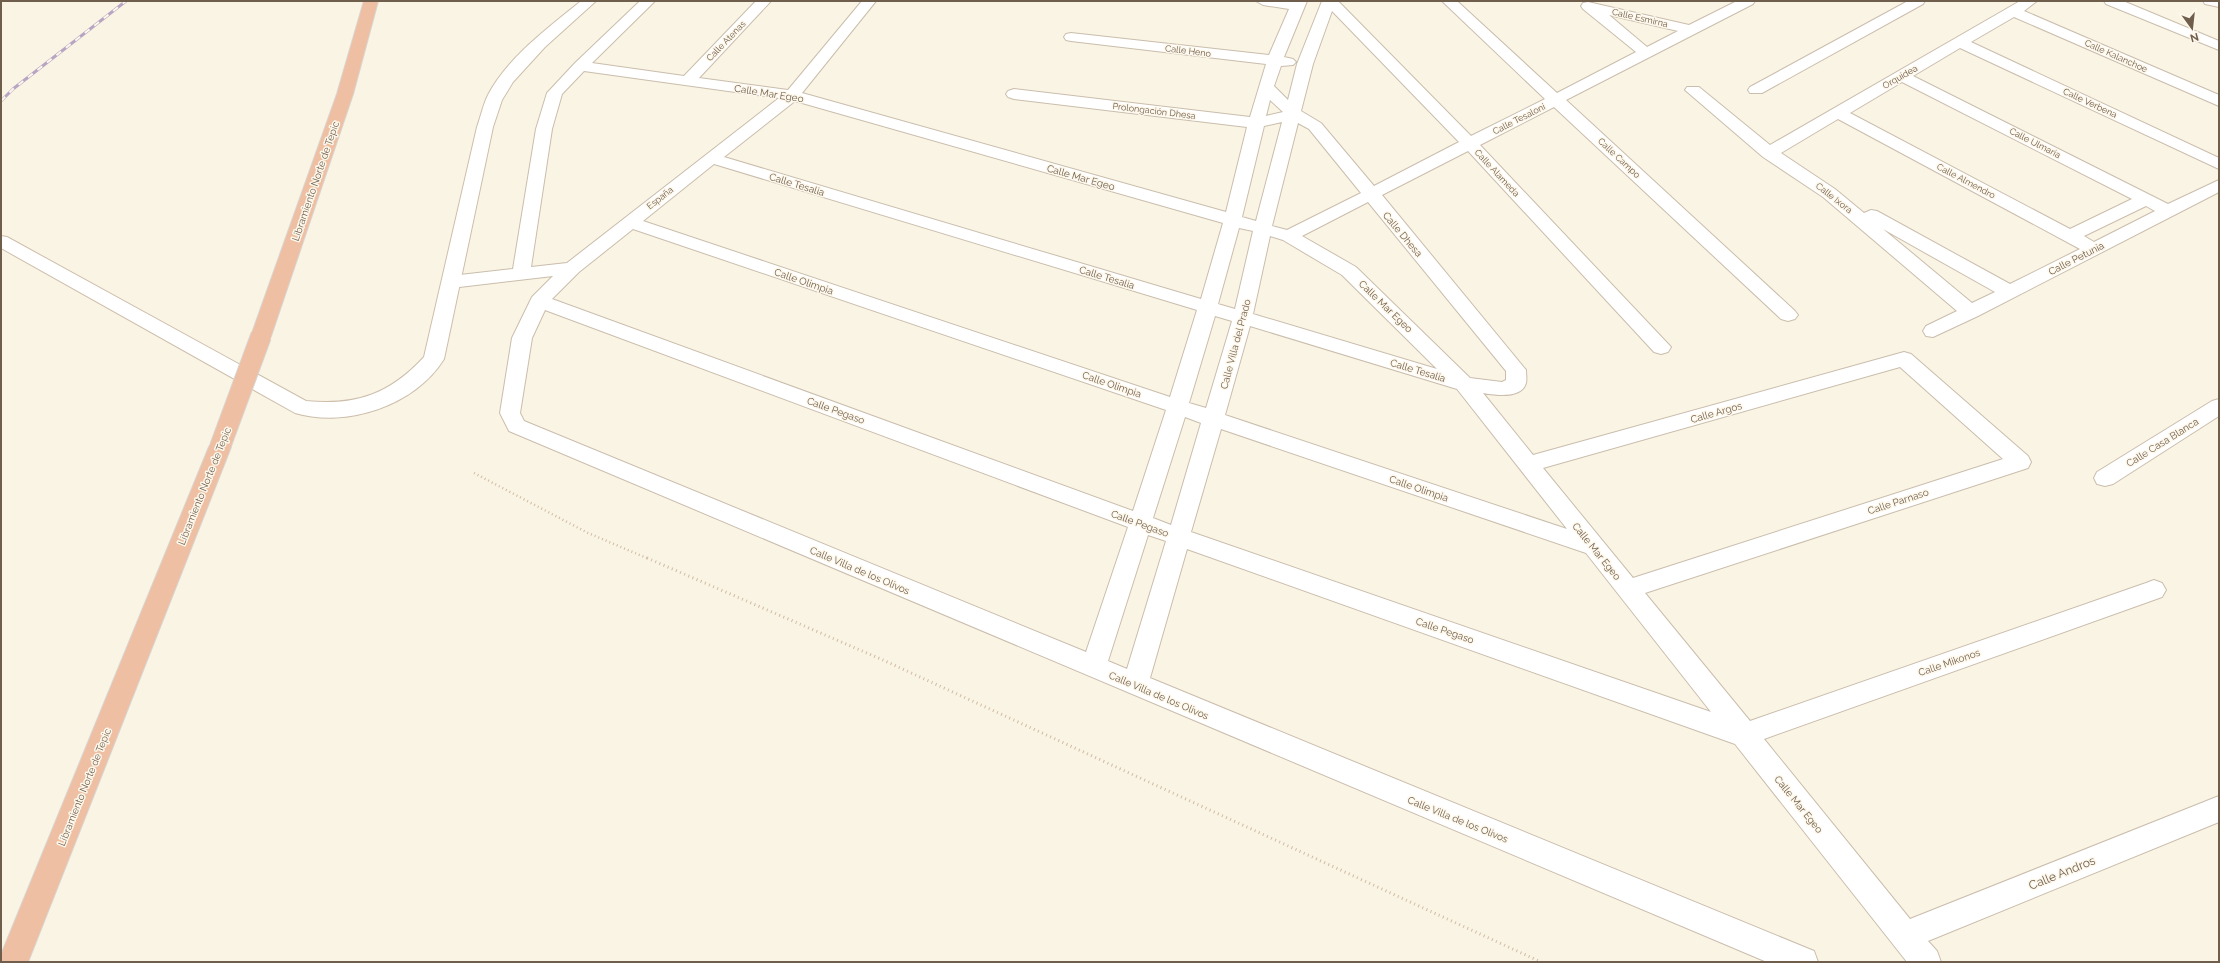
<svg xmlns="http://www.w3.org/2000/svg" width="2220" height="963" font-family="Raleway,sans-serif">
<rect width="100%" height="100%" fill="#faf4e5"/>
<g fill="none" stroke-linecap="round" stroke-linejoin="round">
<defs>
<g id="street">
<path d="M640,1H655L592,63L684,76L756,1H771L699,78L788,90L862,1H876L802,93L1226,212L1247,127L1014,99L1008,97L1006,94L1008,91L1014,89L1250,117L1266,64L1071,41L1066,40L1064,37L1066,34L1071,33L1269,55L1289,9L1263,5L1256,1H1307L1284,57L1293,59L1296,62L1293,65L1281,66L1274,86L1288,100L1297,64L1322,1H1338L1471,136L1545,99L1442,1H1457L1557,93L1636,52L1583,9L1581,6L1583,3L1588,2L1689,25L1737,1H1755L1753,4L1566,100L1795,311L1798,315L1795,319L1788,321L1781,319L1554,107L1480,145L1671,347L1668,352L1661,354L1654,352L1468,151L1382,195L1526,370C1526,374 1527,379 1526,383C1522,399 1494,395 1483,393L1533,455L1904,352L1911,354L2028,456L2031,462L2028,468L1645,593L1750,721L2146,583L2154,580L2162,583L2166,590L2162,597L1764,739L1910,919L2219,796V822L1928,941L1937,951L1941,962H1907L1735,744L1187,549L1150,678L1814,951L1818,962H1767L509,431L500,413L512,338L532,297L553,276L451,288L444,286L442,282L444,278L451,276L513,269L536,129L547,93L575,63ZM1332,11L1459,142L1374,186L1321,123L1301,111L1313,64ZM1609,15L1678,31L1647,47ZM584,71L779,98L567,263L531,267L552,129L562,94ZM1270,100L1283,112L1266,116ZM795,101L1223,223L1201,299L724,157ZM1282,122L1256,221L1242,217L1264,126ZM1298,123L1309,129L1361,193L1287,230L1272,226ZM714,164L1197,310L1170,397L643,221ZM1368,202L1506,371V380L1502,382L1470,378L1356,267L1302,236ZM1239,228L1253,231L1235,309L1218,304ZM633,229L1166,410L1133,511L552,299L579,272ZM1270,236L1283,240L1342,275L1437,369L1253,314ZM545,310L1128,527L1086,652L524,421L520,413L532,338ZM1215,316L1232,321L1206,408L1189,403ZM1250,326L1457,389L1567,529L1225,415ZM1900,367L2003,459L1633,578L1543,468ZM1185,417L1201,423L1171,525L1153,518ZM1221,429L1586,553L1711,712L1191,532ZM1148,535L1166,541L1127,669L1108,661Z"/>
<polygon points="1908,1 1925,1 1923,4 1762,93 1750,93 1748,90 1750,87"/>
<path d="M2020,1H2037L2024,11L2219,95V106L2014,17L1971,42L2219,158V169L1960,48L1913,76L2168,204L2219,180V192L1978,316L1933,337L1926,336L1923,331L1926,326L1957,311L1823,197L1763,157L1685,90L1687,87H1699L1770,145ZM1902,82L2132,199L2070,229L1850,113ZM1838,119L2080,249L2010,284L1877,211L1871,210L1864,213L1835,189L1781,153ZM2146,206L2155,211L2094,242L2084,236ZM1883,229L1995,292L1972,303Z"/>
<polygon points="2104,1 2123,1 2219,41 2219,50 2106,4"/>
<polygon points="2219,399 2219,416 2113,484 2105,486 2097,484 2094,478 2097,472 2212,401"/>
</g>
<g id="secondary">
<path d="M581,1H596L545,47L513,82L502,100L493,127L444,359C415,406 346,428 295,413L1,248V236L7,237L306,401C356,406 390,394 424,357L477,127C481,116 483,105 488,95C508,57 548,28 581,1Z"/>
<polygon points="2203,1 2219,1 2219,7 2205,4"/>
</g>
<g id="highway">
<polygon points="364,1 378,1 353,94 271,336 268,341 261,342 254,341 251,336 337,94"/>
<polygon points="220,439 228,442 231,447 28,962 1,962 1,955 209,447 212,442"/>
</g>
</defs>
<use href="#street" stroke="#cabdac" stroke-width="2"/>
<use href="#secondary" stroke="#cdbeab" stroke-width="2"/>
<use href="#highway" stroke="#dad5d1" stroke-width="2"/>
<polyline stroke="#d1bba3" stroke-width="2" stroke-dasharray="0.5 2" stroke-linecap="butt" points="1,1 11,1"/>
<polyline stroke="#d1bba3" stroke-width="2.5" stroke-dasharray="1 3" stroke-linecap="butt" points="474,473 588,533 649,559"/>
<polyline stroke="#d1bba3" stroke-width="3" stroke-dasharray="1 3.5" stroke-linecap="butt" points="647,558 883,660 1541,962"/>
<use href="#street" fill="#fff" fill-rule="evenodd"/>
<use href="#secondary" fill="#fff" fill-rule="evenodd"/>
<use href="#highway" fill="#eebfa2" fill-rule="evenodd"/>
<defs>
<polyline id="rail" points="1,101 13,89 126,1"/>
</defs>
<use href="#rail" stroke="#b8a5c2" stroke-width="3"/>
<use href="#rail" stroke="#fdf8eb" stroke-width="2" stroke-dasharray="6" stroke-linecap="butt"/>
<defs>
<polyline id="highway-bridge" points="220,447 261,336"/>
</defs>
<use href="#highway-bridge" stroke="#dad5d1" stroke-width="22" stroke-linecap="butt"/>
<use href="#highway-bridge" stroke="#eebfa2" stroke-width="20"/>
</g>
<g text-anchor="middle" stroke-width="3" stroke-linejoin="round" paint-order="stroke">
<g font-size="9" fill="#705e4d" stroke="#fdf8eb">
<text transform="translate(1640 18) rotate(13)" y="3">Calle Esmirna</text>
<text transform="translate(726 41) rotate(-46)" y="3">Calle Atenas</text>
<text transform="translate(1188 51) rotate(7)" y="3">Calle Heno</text>
<text transform="translate(2116 56) rotate(24)" y="3">Calle Kalanchoe</text>
<text transform="translate(1900 77) rotate(-30)" y="3">Orquídea</text>
<text transform="translate(2090 103) rotate(25)" y="3">Calle Verbena</text>
<text transform="translate(1154 111) rotate(7)" y="3">Prolongación Dhesa</text>
<text transform="translate(1519 119) rotate(-27)" y="3">Calle Tesaloni</text>
<text transform="translate(2035 143) rotate(27)" y="3">Calle Ulmaria</text>
<text transform="translate(1619 158) rotate(43)" y="3">Calle Campo</text>
<text transform="translate(1497 173) rotate(47)" y="3">Calle Alameda</text>
<text transform="translate(1966 181) rotate(28)" y="3">Calle Almendro</text>
<text transform="translate(660 198) rotate(-38)" y="3">España</text>
<text transform="translate(1834 198) rotate(38)" y="3">Calle Ixora</text>
</g>
<g font-size="10" fill="#705e4d" stroke="#fdf8eb">
<text transform="translate(769 93) rotate(9)" y="4">Calle Mar Egeo</text>
<text transform="translate(1081 177) rotate(16)" y="4">Calle Mar Egeo</text>
<text transform="translate(315 181) rotate(-71)" y="4">Libramiento Norte de Tepic</text>
<text transform="translate(797 184) rotate(17)" y="4">Calle Tesalia</text>
<text transform="translate(1403 234) rotate(50)" y="4">Calle Dhesa</text>
<text transform="translate(2076 258) rotate(-27)" y="4">Calle Petunia</text>
<text transform="translate(1107 277) rotate(17)" y="4">Calle Tesalia</text>
<text transform="translate(804 281) rotate(19)" y="4">Calle Olimpia</text>
<text transform="translate(1386 306) rotate(44)" y="4">Calle Mar Egeo</text>
<text transform="translate(1235 344) rotate(-75)" y="4">Calle Villa del Prado</text>
<text transform="translate(1418 370) rotate(17)" y="4">Calle Tesalia</text>
<text transform="translate(1112 384) rotate(19)" y="4">Calle Olimpia</text>
<text transform="translate(836 410) rotate(20)" y="4">Calle Pegaso</text>
<text transform="translate(1716 412) rotate(-16)" y="4">Calle Argos</text>
<text transform="translate(2162 442) rotate(-32)" y="4">Calle Casa Blanca</text>
<text transform="translate(204 486) rotate(-68)" y="4">Libramiento Norte de Tepic</text>
<text transform="translate(1419 488) rotate(19)" y="4">Calle Olimpia</text>
<text transform="translate(1898 501) rotate(-18)" y="4">Calle Parnaso</text>
<text transform="translate(1140 523) rotate(20)" y="4">Calle Pegaso</text>
<text transform="translate(1597 551) rotate(51)" y="4">Calle Mar Egeo</text>
<text transform="translate(860 570) rotate(23)" y="4">Calle Villa de los Olivos</text>
<text transform="translate(1445 630) rotate(19)" y="4">Calle Pegaso</text>
<text transform="translate(1949 662) rotate(-19)" y="4">Calle Mikonos</text>
<text transform="translate(1159 695) rotate(23)" y="4">Calle Villa de los Olivos</text>
<text transform="translate(84 787) rotate(-68)" y="4">Libramiento Norte de Tepic</text>
<text transform="translate(1799 804) rotate(51)" y="4">Calle Mar Egeo</text>
<text transform="translate(1458 819) rotate(22)" y="4">Calle Villa de los Olivos</text>
</g>
<g font-size="12" fill="#705e4d" stroke="#fdf8eb">
<text transform="translate(2062 873) rotate(-22)" y="4">Calle Andros</text>
</g>
</g>
<rect width="2220" height="963" fill="none" stroke="#705e4d" stroke-width="4"/>
<g transform="translate(2192 28) rotate(165)" stroke="#fdf8eb" stroke-width="3" paint-order="stroke">
<path d="M0-3L7 15L0 10L-7 15Z" fill="#705e4d"/>
<text y="-6" font-size="11" font-weight="bold" text-anchor="middle" fill="#705e4d">N</text>
</g>
</svg>
